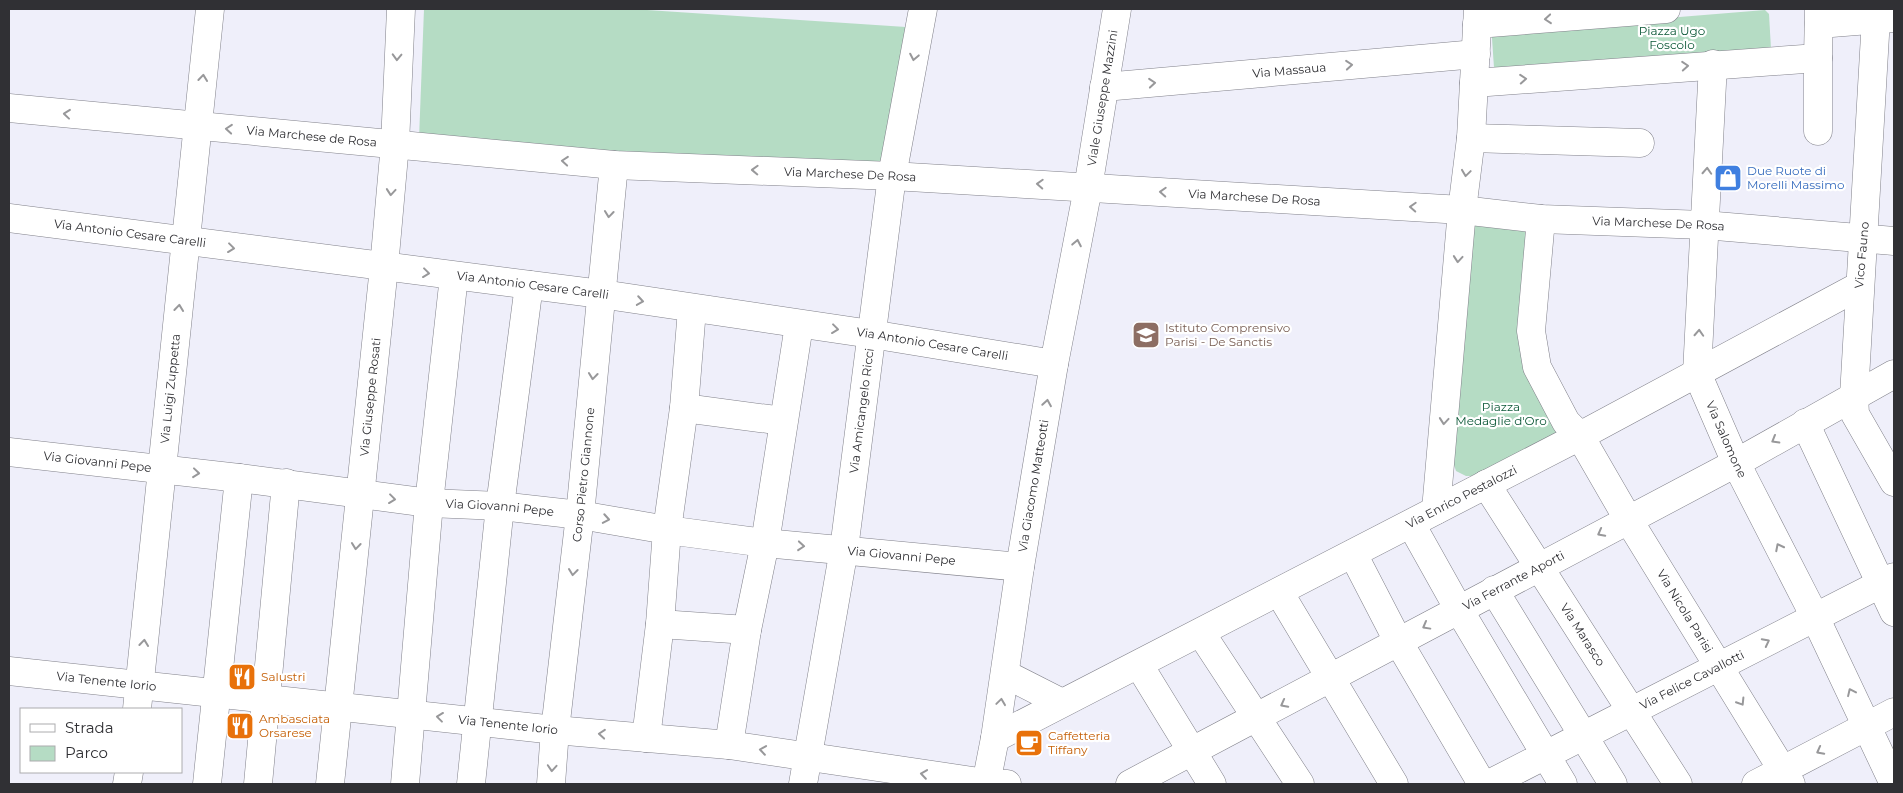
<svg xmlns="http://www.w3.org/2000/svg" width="1903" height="793" font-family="Montserrat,sans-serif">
<rect width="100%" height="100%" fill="#efeffa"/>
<g fill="#b5dcc4">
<polygon points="424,9 632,9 906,27 887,167 419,139"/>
<polygon points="1765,10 1769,14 1771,49 1494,68 1492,38 1492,34 1498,32"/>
<polygon points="1473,225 1528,231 1559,432 1478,476 1466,476 1456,471 1452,459"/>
</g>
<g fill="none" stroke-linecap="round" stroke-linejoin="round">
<defs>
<g id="minor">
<polyline points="1876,18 1854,396 1855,414 1894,482"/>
<polyline points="1477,24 1666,9"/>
<polyline points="1819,24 1894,18"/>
<polyline points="1818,58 1818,131"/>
<path id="s1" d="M1713,64L1697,373L1736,463L1815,617L1894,784"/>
<polyline points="1474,83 1818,58 1819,9"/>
<path id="s2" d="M1104,87L1476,54"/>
<path id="s3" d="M9,108L614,165L892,176L1462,210L1541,219L1704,225L1894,241"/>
<polyline points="1471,138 1640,143"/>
<path id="s4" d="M9,218L601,294L871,334L1054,364"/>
<path id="s5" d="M1541,219L1531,331L1537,367L1566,422L1580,436L1628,519L1791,784"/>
<polyline points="684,408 783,421"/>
<polyline points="1805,423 1894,612"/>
<path id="s6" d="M9,452L239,478L429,503L500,506L580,515L667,530L765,543L1020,567"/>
<path id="s7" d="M1486,484L1678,784"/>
<polyline points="1436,510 1462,210 1471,138 1478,9"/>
<polyline points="1411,524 1458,608 1563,784"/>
<polyline points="1353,554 1398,641 1482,784"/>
<polyline points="1494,590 1613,784"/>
<polyline points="1279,592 1394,784"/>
<polyline points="660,624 747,630"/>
<polyline points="1201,633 1300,784"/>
<polyline points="1139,665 1212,784"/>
<path id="s8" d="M9,671L555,730L729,745L986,783L1007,784"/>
<polyline points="1005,674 1060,702"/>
<path id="s9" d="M137,709L210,9"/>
<polyline points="646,738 660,624 667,530 684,408 692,309"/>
<path id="s10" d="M995,738L1580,436L1859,286"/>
<polyline points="729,745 747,630 765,543 799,325"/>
<polyline points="127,784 129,772"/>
<polyline points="207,784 239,478"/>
<polyline points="258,784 286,483"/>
<path id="s11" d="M330,784L384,267L395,144L401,9"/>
<polyline points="405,784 429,503 454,276"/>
<polyline points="471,784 500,506 529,285"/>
<path id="s12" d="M551,784L555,730L580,515L614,165"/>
<path id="s13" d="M803,784L844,549L892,176L923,9"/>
<path id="s14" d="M986,784L995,738L1020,567L1054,364L1088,188L1117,9"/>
<path id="s15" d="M1130,784L1736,463L1894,374"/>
<path id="s16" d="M1489,784L1894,577"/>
<polyline points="1756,784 1894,712"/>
</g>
</defs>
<use href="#minor" stroke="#81818a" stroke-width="29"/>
<use href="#minor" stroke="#fff" stroke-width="28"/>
</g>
<defs><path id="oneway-chevron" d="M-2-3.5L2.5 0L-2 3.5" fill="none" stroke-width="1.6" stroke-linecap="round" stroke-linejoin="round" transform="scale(1.25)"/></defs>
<g stroke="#98989a">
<use href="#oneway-chevron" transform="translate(1548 19) rotate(175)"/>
<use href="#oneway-chevron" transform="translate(397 57) rotate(92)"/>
<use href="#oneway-chevron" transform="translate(914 57) rotate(101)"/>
<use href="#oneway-chevron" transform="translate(1349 65) rotate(-5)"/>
<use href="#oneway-chevron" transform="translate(1685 66) rotate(-4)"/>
<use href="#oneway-chevron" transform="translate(203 78) rotate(-84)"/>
<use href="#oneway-chevron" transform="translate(1523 79) rotate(-4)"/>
<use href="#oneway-chevron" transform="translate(1152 83) rotate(-5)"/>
<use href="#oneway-chevron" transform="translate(67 114) rotate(-174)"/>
<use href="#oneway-chevron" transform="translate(229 129) rotate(-175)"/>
<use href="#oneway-chevron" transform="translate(565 161) rotate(-175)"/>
<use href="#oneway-chevron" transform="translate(755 170) rotate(-178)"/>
<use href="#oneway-chevron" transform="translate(1707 171) rotate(-87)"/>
<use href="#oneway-chevron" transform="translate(1466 173) rotate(98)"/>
<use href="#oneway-chevron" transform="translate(1040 184) rotate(-177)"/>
<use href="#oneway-chevron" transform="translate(391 192) rotate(95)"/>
<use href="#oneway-chevron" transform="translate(1163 192) rotate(-177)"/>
<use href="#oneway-chevron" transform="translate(1413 207) rotate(-177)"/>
<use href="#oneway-chevron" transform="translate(609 214) rotate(96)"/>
<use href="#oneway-chevron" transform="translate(1077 243) rotate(-79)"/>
<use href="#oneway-chevron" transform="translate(231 248) rotate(7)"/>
<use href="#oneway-chevron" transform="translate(1458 259) rotate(95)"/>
<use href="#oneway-chevron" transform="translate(426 273) rotate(7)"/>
<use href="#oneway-chevron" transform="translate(640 301) rotate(9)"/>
<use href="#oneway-chevron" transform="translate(179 308) rotate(-84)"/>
<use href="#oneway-chevron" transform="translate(835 329) rotate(7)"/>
<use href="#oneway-chevron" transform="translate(1699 333) rotate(-87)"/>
<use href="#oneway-chevron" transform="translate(593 376) rotate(96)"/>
<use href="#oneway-chevron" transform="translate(1047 403) rotate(-81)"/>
<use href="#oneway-chevron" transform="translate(1444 421) rotate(95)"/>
<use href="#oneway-chevron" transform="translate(1775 440) rotate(150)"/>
<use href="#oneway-chevron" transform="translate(196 473) rotate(6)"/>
<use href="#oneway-chevron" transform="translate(392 499) rotate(7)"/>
<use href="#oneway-chevron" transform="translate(606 519) rotate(10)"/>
<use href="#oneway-chevron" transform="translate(1601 533) rotate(152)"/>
<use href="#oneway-chevron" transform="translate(356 546) rotate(96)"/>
<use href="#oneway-chevron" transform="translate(801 546) rotate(5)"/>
<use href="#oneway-chevron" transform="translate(1779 547) rotate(-117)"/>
<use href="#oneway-chevron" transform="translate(573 572) rotate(97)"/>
<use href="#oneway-chevron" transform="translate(1426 626) rotate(151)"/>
<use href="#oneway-chevron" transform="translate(1766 642) rotate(-27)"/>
<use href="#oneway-chevron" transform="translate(144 643) rotate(-84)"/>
<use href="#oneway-chevron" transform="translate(1851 692) rotate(-115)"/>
<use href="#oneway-chevron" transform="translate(1001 702) rotate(-82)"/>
<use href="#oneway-chevron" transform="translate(1741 702) rotate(58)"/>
<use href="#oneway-chevron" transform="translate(1284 704) rotate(152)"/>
<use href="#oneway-chevron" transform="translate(440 717) rotate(-173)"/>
<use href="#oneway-chevron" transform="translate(602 734) rotate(-175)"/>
<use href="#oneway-chevron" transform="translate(763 750) rotate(-172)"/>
<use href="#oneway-chevron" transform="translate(1820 751) rotate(152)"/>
<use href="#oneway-chevron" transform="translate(552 768) rotate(94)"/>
<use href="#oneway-chevron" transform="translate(924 774) rotate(-172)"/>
</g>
<defs>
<symbol id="shop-square" viewBox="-11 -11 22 22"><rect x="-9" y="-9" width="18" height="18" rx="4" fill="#3f7fe0" stroke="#fff"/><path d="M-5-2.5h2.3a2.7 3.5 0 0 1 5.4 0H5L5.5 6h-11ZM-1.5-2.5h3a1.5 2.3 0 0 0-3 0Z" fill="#fff"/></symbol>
<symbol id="school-square" viewBox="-11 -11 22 22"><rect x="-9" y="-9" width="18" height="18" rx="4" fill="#8d6e63" stroke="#fff"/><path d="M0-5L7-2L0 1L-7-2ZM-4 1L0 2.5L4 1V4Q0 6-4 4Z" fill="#fff"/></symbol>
<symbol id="restaurant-square" viewBox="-11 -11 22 22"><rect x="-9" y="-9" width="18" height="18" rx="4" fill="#e8710a" stroke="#fff"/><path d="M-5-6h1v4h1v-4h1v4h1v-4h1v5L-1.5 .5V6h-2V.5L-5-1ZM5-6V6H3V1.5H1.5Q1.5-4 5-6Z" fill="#fff"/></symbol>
<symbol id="cafe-square" viewBox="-11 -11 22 22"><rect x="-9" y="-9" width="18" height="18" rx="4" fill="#e8710a" stroke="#fff"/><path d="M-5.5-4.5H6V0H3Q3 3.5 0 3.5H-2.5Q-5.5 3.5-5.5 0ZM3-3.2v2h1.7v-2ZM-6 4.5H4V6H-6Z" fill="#fff"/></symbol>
</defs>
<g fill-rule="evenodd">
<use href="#shop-square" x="1712" y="162" width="32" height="32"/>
<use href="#school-square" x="1130" y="319" width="32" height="32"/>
<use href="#restaurant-square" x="226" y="661" width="32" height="32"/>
<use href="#restaurant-square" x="224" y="710" width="32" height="32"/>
<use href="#cafe-square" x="1013" y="727" width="32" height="32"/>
</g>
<g text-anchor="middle" stroke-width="4.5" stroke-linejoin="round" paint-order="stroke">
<g font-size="12" fill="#095635" stroke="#fff">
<text x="1672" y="35">Piazza Ugo<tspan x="1672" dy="14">Foscolo</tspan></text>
<text x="1501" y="411">Piazza<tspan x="1501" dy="14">Medaglie d'Oro</tspan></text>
</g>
<g font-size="12" fill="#303034" stroke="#fff">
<text dy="4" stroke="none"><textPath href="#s2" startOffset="186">Via Massaua</textPath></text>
<text dy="4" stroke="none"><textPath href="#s14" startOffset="696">Viale Giuseppe Mazzini</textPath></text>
<text dy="4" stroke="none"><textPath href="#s3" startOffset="304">Via Marchese de Rosa</textPath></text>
<text dy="4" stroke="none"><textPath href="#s3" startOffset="844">Via Marchese De Rosa</textPath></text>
<text dy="4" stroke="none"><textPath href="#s3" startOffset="1249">Via Marchese De Rosa</textPath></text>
<text dy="4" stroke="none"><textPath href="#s3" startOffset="1654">Via Marchese De Rosa</textPath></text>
<text dy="4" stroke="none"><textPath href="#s4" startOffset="122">Via Antonio Cesare Carelli</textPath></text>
<text transform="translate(1862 255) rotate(-85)" y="4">Vico Fauno</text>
<text dy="4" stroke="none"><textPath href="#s4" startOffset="528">Via Antonio Cesare Carelli</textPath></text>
<text dy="4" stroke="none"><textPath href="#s4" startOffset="932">Via Antonio Cesare Carelli</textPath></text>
<text dy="4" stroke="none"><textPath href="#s9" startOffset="322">Via Luigi Zuppetta</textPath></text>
<text dy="4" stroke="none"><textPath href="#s11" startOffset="389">Via Giuseppe Rosati</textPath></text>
<text dy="4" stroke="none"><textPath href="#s13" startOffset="378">Via Amicangelo Ricci</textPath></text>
<text dy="4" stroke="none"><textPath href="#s1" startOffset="382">Via Salomone</textPath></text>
<text dy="4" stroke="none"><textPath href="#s6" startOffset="89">Via Giovanni Pepe</textPath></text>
<text dy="4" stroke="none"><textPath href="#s12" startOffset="311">Corso Pietro Giannone</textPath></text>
<text dy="4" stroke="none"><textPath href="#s14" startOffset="302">Via Giacomo Matteotti</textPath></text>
<text dy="4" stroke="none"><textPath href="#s10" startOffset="525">Via Enrico Pestalozzi</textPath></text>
<text dy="4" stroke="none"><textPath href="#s6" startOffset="494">Via Giovanni Pepe</textPath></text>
<text dy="4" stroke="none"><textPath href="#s6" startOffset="899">Via Giovanni Pepe</textPath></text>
<text dy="4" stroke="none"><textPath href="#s15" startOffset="434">Via Ferrante Aporti</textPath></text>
<text dy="4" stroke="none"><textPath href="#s5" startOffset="435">Via Nicola Parisi</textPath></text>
<text dy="4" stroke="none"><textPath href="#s7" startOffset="179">Via Marasco</textPath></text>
<text dy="4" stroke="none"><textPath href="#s16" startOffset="228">Via Felice Cavallotti</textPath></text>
<text dy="4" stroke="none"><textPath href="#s8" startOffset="98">Via Tenente Iorio</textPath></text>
<text dy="4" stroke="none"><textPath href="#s8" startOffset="502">Via Tenente Iorio</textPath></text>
</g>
<g font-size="12" fill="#366cbe" stroke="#fff" text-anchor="start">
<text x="1747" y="175">Due Ruote di<tspan x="1747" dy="14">Morelli Massimo</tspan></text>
</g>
<g font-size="12" fill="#785e54" stroke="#fff" text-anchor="start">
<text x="1165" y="332">Istituto Comprensivo<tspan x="1165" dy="14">Parisi - De Sanctis</tspan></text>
</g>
<g font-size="12" fill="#c56008" stroke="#fff" text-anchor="start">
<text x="261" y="681">Salustri</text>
<text x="259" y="723">Ambasciata<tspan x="259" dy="14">Orsarese</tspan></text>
<text x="1048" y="740">Caffetteria<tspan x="1048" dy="14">Tiffany</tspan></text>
</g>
</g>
<rect width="1903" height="793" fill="none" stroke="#303034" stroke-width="20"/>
<rect x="20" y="708" width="162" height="65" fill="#ffffff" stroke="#acacae"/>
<rect x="30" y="724" width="25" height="8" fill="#ffffff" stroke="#acacae"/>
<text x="65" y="733" font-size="15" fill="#303034">Strada</text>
<rect x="30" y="746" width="25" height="15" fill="#b5dcc4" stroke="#acacae"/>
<text x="65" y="758" font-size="15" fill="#303034">Parco</text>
</svg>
